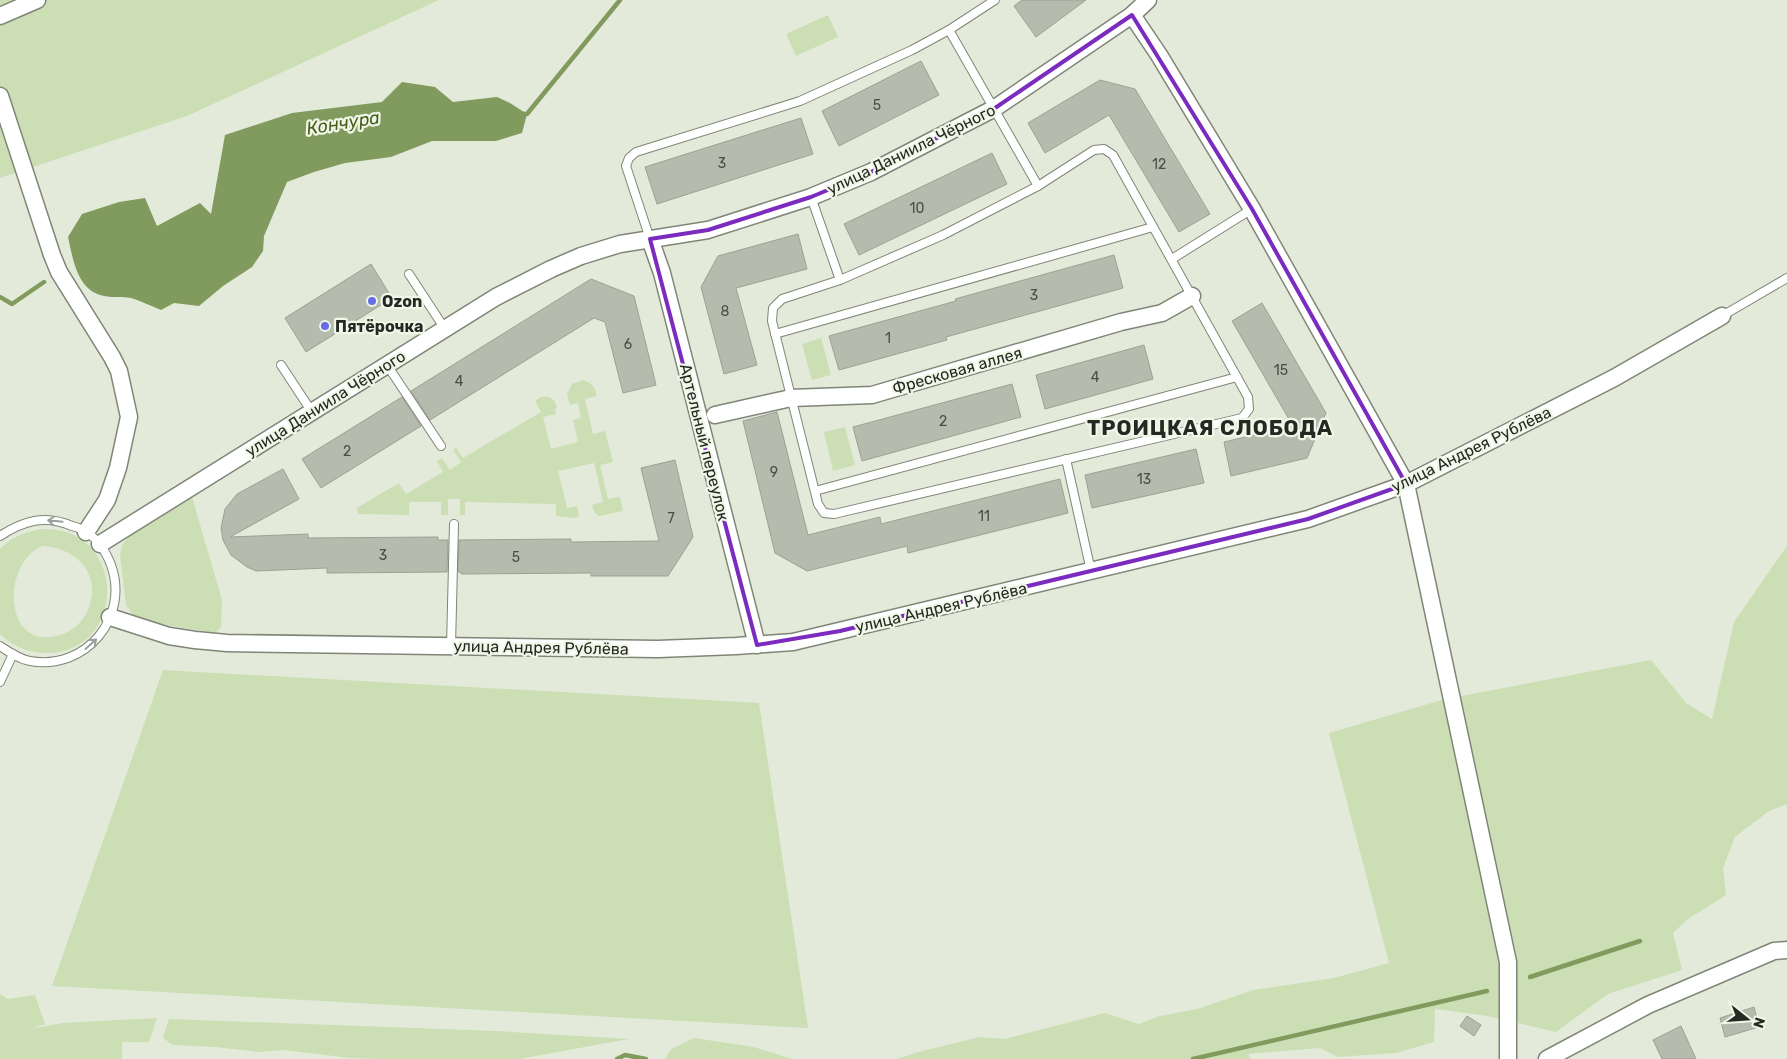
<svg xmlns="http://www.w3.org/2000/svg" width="1787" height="1059" font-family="Rubik,sans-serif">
<rect width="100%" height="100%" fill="#e3eada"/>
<g fill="#ccdfb4" fill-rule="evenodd">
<polygon points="0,0 439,0 187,116 0,178"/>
<polygon points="828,15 838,37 796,56 786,34"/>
<polygon points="821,338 831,375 812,380 802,344"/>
<path d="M583,380C592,383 595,387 597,396L585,399L593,434L605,431L613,462L600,465L608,499L620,497L623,511L599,516L594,512L592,505L603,502L594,463L558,471L567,508L577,506L579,515L576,518L556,516V504L465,502V515H460V499H448V515H441V502H409V515L358,514L357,508L399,483L406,494L443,472L437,461L442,458L450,470L461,462L453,450L456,447L463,458L541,412L535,401C544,393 555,396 557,408H555L556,414L543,417L551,449L578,442L573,420L581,418L578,403L570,405L567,394L572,384Z"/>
<polygon points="845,427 855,465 833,471 824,432"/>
<polygon points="192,497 222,600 221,627 215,633 143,621 132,614 126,605 120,554 123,544 130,535"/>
<path d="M41,529C52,529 64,530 74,535C128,564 113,649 52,653C31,654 15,648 0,634V549C12,537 24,532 41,529ZM43,546C74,548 100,571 90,604C86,618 76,629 63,634C3,656 0,562 43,546Z"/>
<polygon points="1787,546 1787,804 1769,811 1735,837 1723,868 1726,895 1688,919 1673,933 1682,970 1608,994 1556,1032 1487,1016 1435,1009 1434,1042 1396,1053 1338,1057 1320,1048 1248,1054 1251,1059 897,1059 918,1052 980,1037 1004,1039 1105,1013 1139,1024 1160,1016 1197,1009 1253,990 1334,978 1389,963 1329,733 1445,699 1651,660 1686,703 1712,719 1734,622"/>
<polygon points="163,670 759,703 808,1028 52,986"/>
<polygon points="0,994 8,999 35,995 45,1024 31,1029 62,1023 157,1018 149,1042 122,1042 122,1059 0,1059"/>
<polygon points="169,1019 496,1031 629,1039 519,1059 384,1059 350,1058 283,1050 258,1052 215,1047 173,1045 163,1038"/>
<polygon points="694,1038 754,1047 792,1059 665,1059 670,1050"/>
</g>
<path fill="#819a5d" d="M402,82L435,87L453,102L497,97L510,103L527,114L522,133L496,141H432L391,157L345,163L314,172L287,182L264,236L263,251L252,267L223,286L199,306L174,303L161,310C151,306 141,301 131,298C123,296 113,298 104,296C77,291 73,259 68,237L82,214L119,202L145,198L157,226L200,203L211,214L225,135L292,113L382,102Z"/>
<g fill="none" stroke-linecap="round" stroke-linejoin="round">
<g stroke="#819a5d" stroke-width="4.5">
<polyline points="523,114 527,114 620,0"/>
<polyline points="0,297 12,304 44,282"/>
<polyline points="1530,977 1640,941"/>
<polyline points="617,1059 625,1055 646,1059"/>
<polyline points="1193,1059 1487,991"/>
</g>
</g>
<g fill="#b5bcad" stroke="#9ba293">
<polygon points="1022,0 1086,0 1036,37 1014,6"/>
<polygon points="921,61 939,95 839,146 822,111"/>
<polygon points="1100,80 1135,89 1210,214 1179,232 1109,115 1045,153 1028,123"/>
<polygon points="801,118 813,154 657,204 645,167"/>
<polygon points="992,153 1007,184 859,255 844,224"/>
<polygon points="798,234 807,269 736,288 757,365 724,374 701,287 718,256"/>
<polygon points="1114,255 1123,288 946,337 947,340 839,370 829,336 956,301 955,299"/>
<polygon points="371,264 392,298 306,352 285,318"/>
<polygon points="591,279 634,296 656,385 623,393 605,322 594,318 430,420 411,391"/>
<polygon points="1262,303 1326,413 1307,458 1231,476 1224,442 1293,426 1232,321"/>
<polygon points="1144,345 1153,379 1045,409 1036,375"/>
<polygon points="1012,384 1021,417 862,461 853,427"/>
<polygon points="402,397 421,426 321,488 302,459"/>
<polygon points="777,412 808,535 880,517 881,524 1060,479 1068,513 908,553 907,546 807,571 775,553 743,421"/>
<polygon points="1196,449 1204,483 1092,508 1085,475"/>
<polygon points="675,460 693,537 668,576 591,576 591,573 461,574 461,572 458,572 459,540 571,539 571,542 659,541 641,468"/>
<polygon points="283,469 299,499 230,537 308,534 308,538 438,537 438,540 448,540 447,572 327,573 327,568 256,571 247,567 231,555 223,540 221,528 225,509 237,494"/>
<polygon points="1754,1007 1759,1027 1725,1037 1720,1018"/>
<polygon points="1467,1016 1481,1025 1474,1036 1460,1026"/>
<polygon points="1681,1026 1696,1059 1662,1059 1653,1040"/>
</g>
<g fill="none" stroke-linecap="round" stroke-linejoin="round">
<defs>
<g id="lane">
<polyline points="949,30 995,0"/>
<polygon points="1104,149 1113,155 1248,397 1249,409 1242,418 834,514 824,513 818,504 772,321 773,308 782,299 840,280 943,235 1038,186 1094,150"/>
<polyline points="811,197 840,280"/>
<polyline points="650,239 626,166 629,158 636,152 800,101 912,50 949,30 1038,186"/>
<polyline points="1172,259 1252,209"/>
<polyline points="409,274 445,329"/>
<polyline points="1722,316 1787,278"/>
<polyline points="775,334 1153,227"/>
<polyline points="281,365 312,412"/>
<polyline points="387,365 441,446"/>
<polyline points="1066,459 1091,571"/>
<polyline points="815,491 1237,377"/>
<path d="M0,536C23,521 45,514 72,526C76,527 82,529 86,532C98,539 106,552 111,565C130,617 86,671 30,661C19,659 9,652 0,646"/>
<polyline points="451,646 454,524"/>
<polyline points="0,682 13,654"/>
</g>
<g id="street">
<polyline points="1132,15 1159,55 1252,209 1406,484 1508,962 1508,1059"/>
<polyline points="0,16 37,0"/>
<polyline points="0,96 52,255 59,272 112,357 119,371 129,417 118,468 107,500 86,532"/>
<polyline points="650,239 662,273 757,645"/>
<polyline points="715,415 791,398 872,395 1121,322 1162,313 1192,296"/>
<polyline points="100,544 496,297 551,269 581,256 620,244 708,230 811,197 871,172 995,108 1132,15 1148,0"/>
<polyline points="110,617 169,636 195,640 227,643 658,649 736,646 793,642 1308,519 1406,484 1614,378 1722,316"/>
<polyline points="1547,1059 1648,1005 1774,951 1787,950"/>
</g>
</defs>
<use href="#lane" stroke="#7f8677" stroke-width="10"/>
<use href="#street" stroke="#7f8677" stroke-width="19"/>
<use href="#lane" stroke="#fff" stroke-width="8"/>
<use href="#street" stroke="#fff" stroke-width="16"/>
</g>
<defs><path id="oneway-shaft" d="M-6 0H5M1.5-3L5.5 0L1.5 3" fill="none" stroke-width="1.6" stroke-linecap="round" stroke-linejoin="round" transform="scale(1.25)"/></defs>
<g stroke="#9d9f9c">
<use href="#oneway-shaft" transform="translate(55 521) rotate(-174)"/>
<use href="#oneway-shaft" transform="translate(91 644) rotate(-42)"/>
</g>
<path fill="none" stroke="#7b2cbf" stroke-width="4" stroke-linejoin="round" d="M1132,15L1252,209L1406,484L1308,519L840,631L757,645L650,239L708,230L811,197L871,172L995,108Z"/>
<g fill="#666de6" stroke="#f0f7e7" stroke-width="2">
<circle cx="372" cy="301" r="5"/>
<circle cx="325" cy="326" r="5"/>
</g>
<g text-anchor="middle" stroke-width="4.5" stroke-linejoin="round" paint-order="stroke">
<g font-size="14" fill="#4a4e46">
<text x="877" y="110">5</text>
<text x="722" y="168">3</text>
<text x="1159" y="169">12</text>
<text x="917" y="213">10</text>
<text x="1034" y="300">3</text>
<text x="725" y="316">8</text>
<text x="888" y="343">1</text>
<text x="628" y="349">6</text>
<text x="1281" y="375">15</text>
<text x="1095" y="382">4</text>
<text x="459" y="386">4</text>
<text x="943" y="426">2</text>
<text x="347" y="456">2</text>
<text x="774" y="477">9</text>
<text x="1144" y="484">13</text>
<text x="984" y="521">11</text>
<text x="671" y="523">7</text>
<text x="383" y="560">3</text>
<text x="516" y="562">5</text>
</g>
<g font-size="16" fill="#262923" stroke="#f0f7e7">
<text transform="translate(911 149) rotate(-26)" y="6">улица Даниила Чёрного</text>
<text transform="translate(957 370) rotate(-16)" y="6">Фресковая аллея</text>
<text transform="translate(325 403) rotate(-32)" y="6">улица Даниила Чёрного</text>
<text transform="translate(705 442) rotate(76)" y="6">Артельный переулок</text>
<text transform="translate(1471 449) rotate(-26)" y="6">улица Андрея Рублёва</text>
<text transform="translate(941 607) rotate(-13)" y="6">улица Андрея Рублёва</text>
<text transform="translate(541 647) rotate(1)" y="6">улица Андрея Рублёва</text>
</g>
<g font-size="16" font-weight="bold" fill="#262923" stroke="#f0f7e7" text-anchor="start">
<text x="382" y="307">Ozon</text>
<text x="335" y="332">Пятёрочка</text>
</g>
<g font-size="18" font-style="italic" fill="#475e1c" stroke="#f0f7e7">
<text transform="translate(343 123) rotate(-9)" y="6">Кончура</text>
</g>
<g font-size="21" font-weight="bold" letter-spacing="1" fill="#262923" stroke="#f0f7e7">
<text x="1210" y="435">ТРОИЦКАЯ СЛОБОДА</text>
</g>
</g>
<g transform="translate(1747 1019) rotate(107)" stroke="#f0f7e7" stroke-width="4" paint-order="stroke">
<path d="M0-4L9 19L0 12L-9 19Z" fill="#262923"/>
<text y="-8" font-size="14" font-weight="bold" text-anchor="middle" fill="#262923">N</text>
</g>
</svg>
